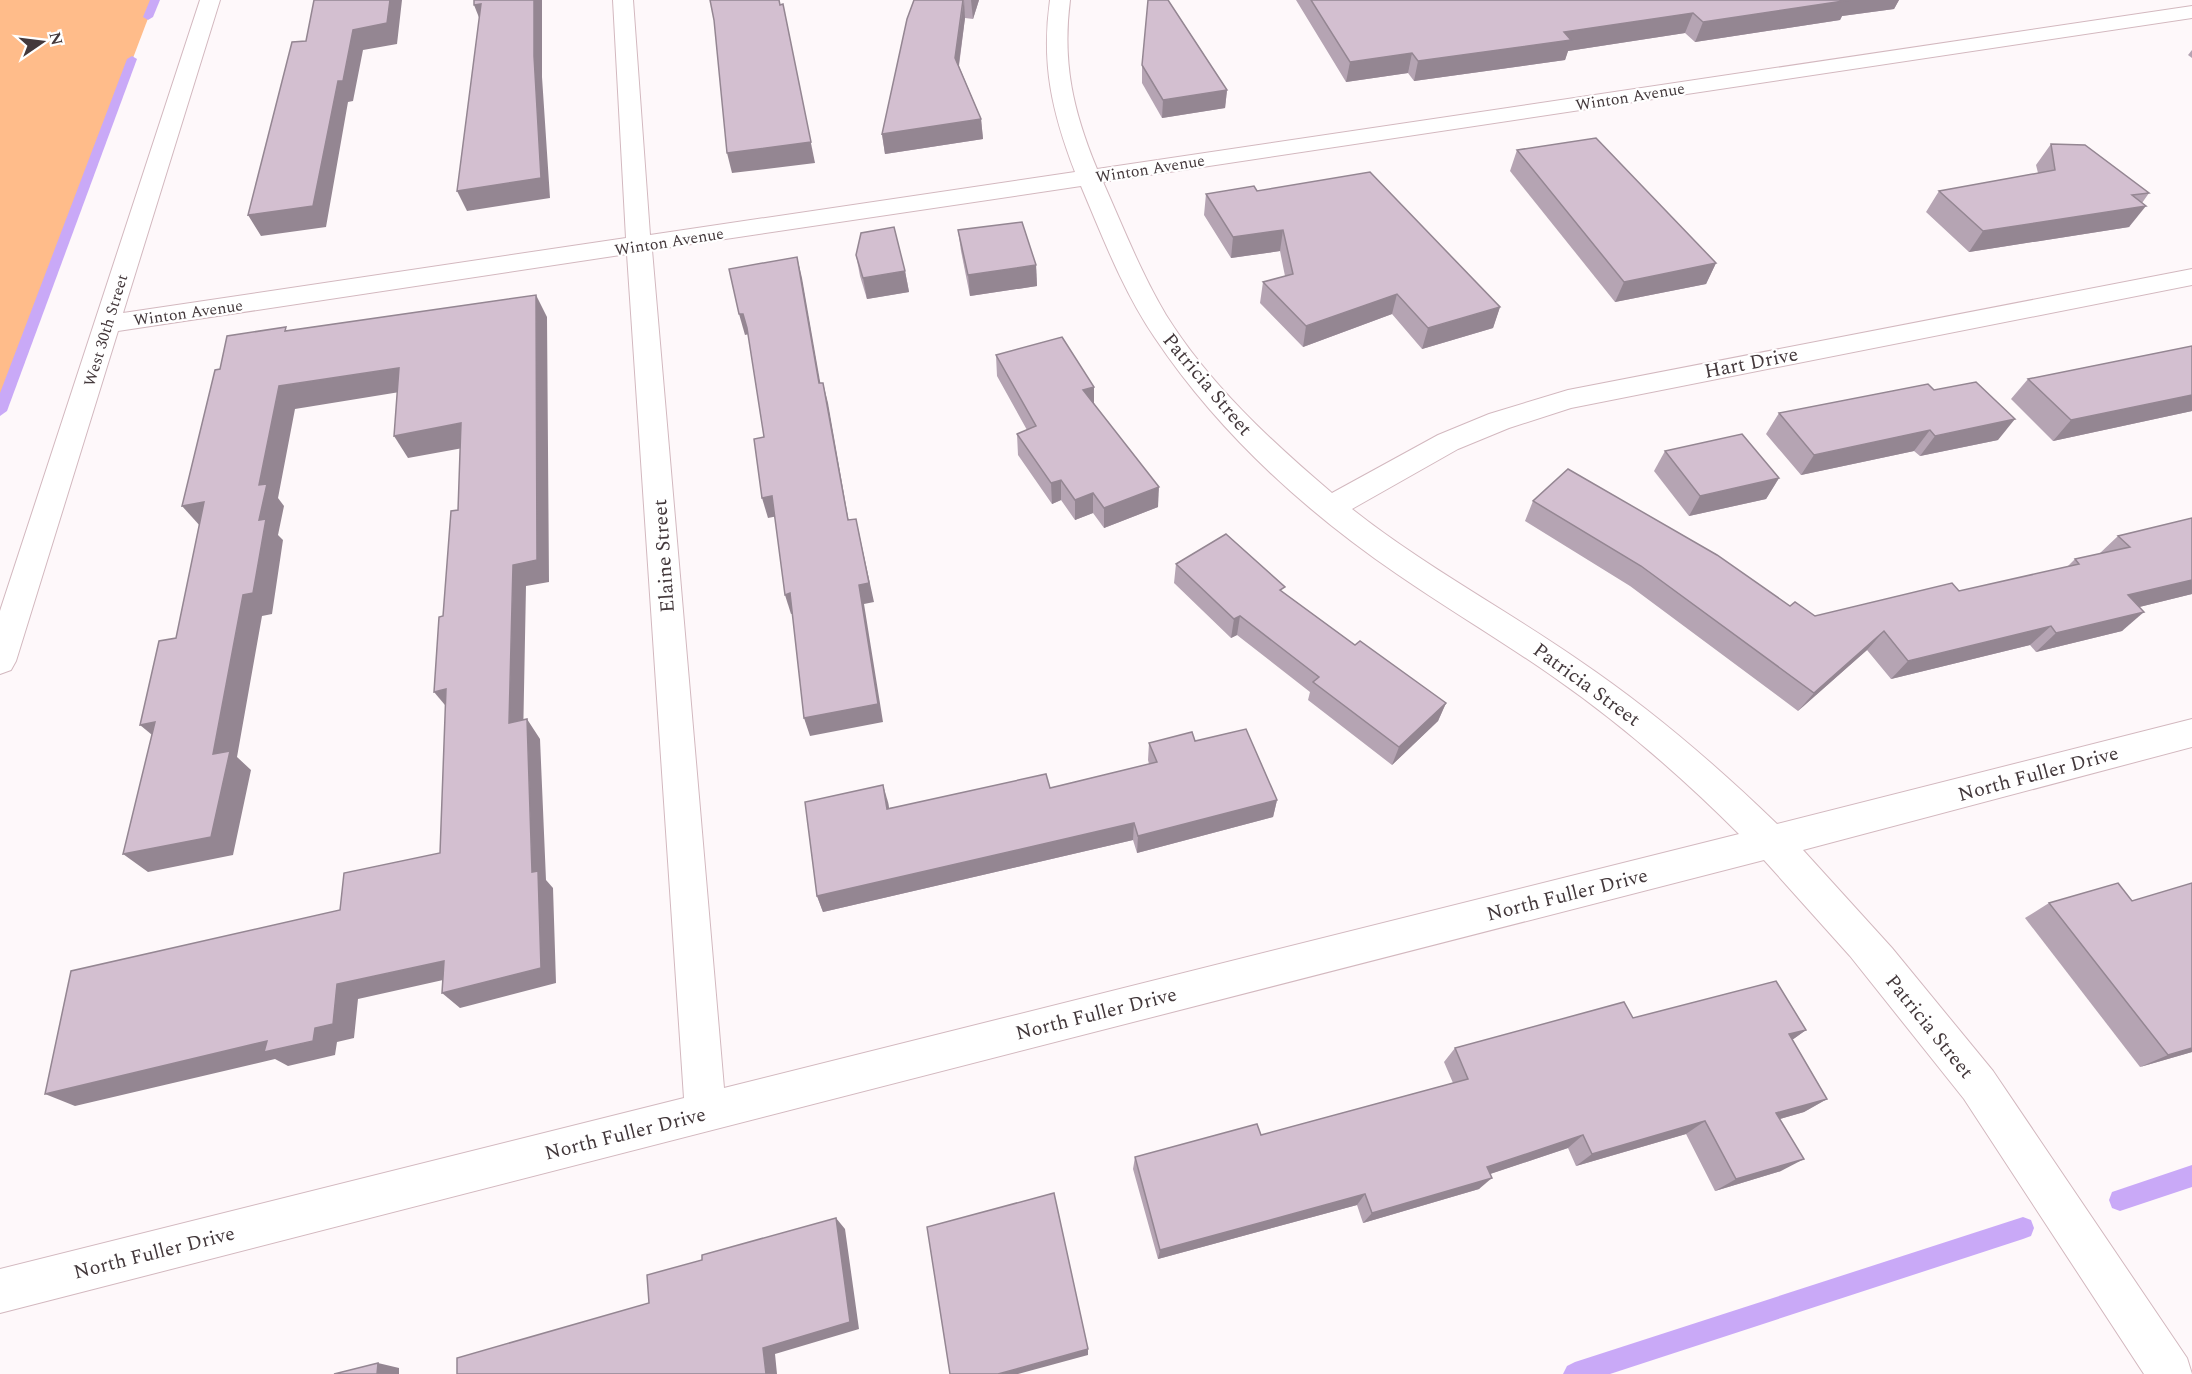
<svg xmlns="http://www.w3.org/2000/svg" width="2192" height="1374" font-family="Spectral,serif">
<rect width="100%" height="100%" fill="#fef8fa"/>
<polygon fill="#ffbc8a" points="0,0 155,0 0,409"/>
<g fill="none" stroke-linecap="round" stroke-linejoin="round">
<g fill="#c9a9f7" fill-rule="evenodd">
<polygon points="150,0 160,0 153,17 148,20 143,17"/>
<polygon points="132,56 137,59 7,411 0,416 0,393 127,59"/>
<polygon points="2192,1165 2192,1187 2120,1211 2112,1208 2109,1200 2112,1192"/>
<polygon points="2023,1217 2031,1220 2034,1228 2031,1236 2023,1239 1610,1374 1563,1374 1567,1366 1575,1362"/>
</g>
<defs>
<path id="minor" d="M200,0H220L123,313L626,238L613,0H633L650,235L1075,172C1052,112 1041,64 1050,0H1070C1062,63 1073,111 1097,169L2192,6V18L1103,182C1123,227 1141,273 1166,315C1209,384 1271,441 1332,493L1438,435L1489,414L1568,390L2192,269V285L1571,408L1509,428L1458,449L1352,509C1424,566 1505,609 1580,661C1651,709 1716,765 1777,824L2192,719V747L1803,850L1892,948L1993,1071L2187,1358L2192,1374H2144L1964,1099L1850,956L1764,860L0,1313V1269L684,1098L627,254L118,331L16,661L11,670L0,674V611ZM1081,186C1103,238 1123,291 1155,338C1218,432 1305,511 1397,574C1449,610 1504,642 1555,678C1621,724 1682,777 1739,834L724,1088L652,250Z"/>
</defs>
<use href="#minor" stroke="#d3b8bf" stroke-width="2"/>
<use href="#minor" fill="#fff" fill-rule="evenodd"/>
</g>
<g fill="#b5a4b3">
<polygon points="914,0 979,0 973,19 965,18 959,66 981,119 983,139 885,154 882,134"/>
<polygon points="1296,0 1899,0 1894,9 1842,16 1840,20 1695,42 1685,33 1568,51 1565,60 1414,81 1408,73 1346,82"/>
<polygon points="2192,50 2192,58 2188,55"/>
<polygon points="1142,65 1227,90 1225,108 1162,118 1142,83"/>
<polygon points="2051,144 2149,193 2142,203 2129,227 1969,252 1926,212 1939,191 2038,173 2036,165"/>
<polygon points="1517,150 1716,263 1706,284 1615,302 1510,171"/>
<polygon points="1257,191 1500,307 1493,328 1422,349 1392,314 1303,347 1260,303 1263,282 1285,276 1280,251 1231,258 1204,215 1206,194"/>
<polygon points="958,230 1036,265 1037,286 970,296 961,251"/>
<polygon points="856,255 905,271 909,292 867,299 860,276"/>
<polygon points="2192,346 2192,411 2053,441 2011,399 2028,379"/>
<polygon points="996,355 1094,403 1158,507 1104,528 1093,513 1075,520 1061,500 1052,504 1018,455 1017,434 1027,430 997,376"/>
<polygon points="1934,390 1998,440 1920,456 1914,451 1801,475 1766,434 1779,413"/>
<polygon points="1665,451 1779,478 1766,499 1689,516 1654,471"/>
<polygon points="1533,501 1815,616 1959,591 2067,567 2075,559 2099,554 2118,536 2192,518 2192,594 2139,607 2122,631 2036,652 2030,645 1891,679 1867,650 1798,711 1630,586 1525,521"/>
<polygon points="1176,564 1284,593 1355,645 1446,703 1438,721 1392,765 1308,700 1310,692 1237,635 1231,638 1174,583"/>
<polygon points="1195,741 1277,800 1273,817 1137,853 1133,840 823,912 817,896 888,802 889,808 1050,788 1149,764 1148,760 1149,743"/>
<polygon points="2049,903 2192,1052 2140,1067 2025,918"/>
<polygon points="1633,1018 1806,1030 1792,1040 1827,1099 1804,1112 1780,1119 1781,1171 1715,1191 1686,1134 1576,1166 1568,1148 1490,1174 1479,1189 1363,1223 1357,1205 1158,1259 1133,1169 1135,1157 1261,1135 1453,1083 1444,1062 1455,1048"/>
</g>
<g fill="#948692">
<polygon points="390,0 402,0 397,44 363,50 353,101 348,102 326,227 261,236 248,215 338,81 353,30"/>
<polygon points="534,0 542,0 542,77 550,198 467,211 457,191"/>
<polygon points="964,0 965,18 957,78 955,58"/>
<polygon points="971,0 979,0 973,19"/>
<polygon points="1845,0 1899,0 1894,9 1842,16 1840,20 1695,42 1703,22"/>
<polygon points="481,4 482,25 474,5"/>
<polygon points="1693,13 1685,33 1568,51 1565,60 1414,81 1418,61 1564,32"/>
<polygon points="787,25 815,163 732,173 727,153"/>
<polygon points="1412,53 1408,73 1346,82 1350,62"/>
<polygon points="1227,90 1225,108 1162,118 1163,100"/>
<polygon points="981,119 983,139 885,154 882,134"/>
<polygon points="2146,206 2129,227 1969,252 1983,231"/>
<polygon points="1283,230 1280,251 1231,258 1233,237"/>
<polygon points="797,257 802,278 824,404 819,383"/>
<polygon points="1716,263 1706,284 1615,302 1624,282"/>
<polygon points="1036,265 1037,286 970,296 968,275"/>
<polygon points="905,271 909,292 867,299 863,278"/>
<polygon points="1397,294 1392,314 1303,347 1306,326"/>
<polygon points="536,295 547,317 549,582 526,586 523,742 509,723 513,565"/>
<polygon points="1500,307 1493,328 1422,349 1428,328"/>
<polygon points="739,314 743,314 749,334 745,335"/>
<polygon points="399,368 412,390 295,409 278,498 284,506 278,535 283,540 272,614 262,616 237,757 251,770 233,855 148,872 123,854 213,754 243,595 259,520 259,485 279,386"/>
<polygon points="823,383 828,403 852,540 848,520"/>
<polygon points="1094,387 1094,407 1083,390"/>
<polygon points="2192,395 2192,411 2053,441 2071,420"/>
<polygon points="2015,419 1998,440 1920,456 1935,436"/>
<polygon points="461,423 474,446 408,458 394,436"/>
<polygon points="1930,430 1914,451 1801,475 1814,455"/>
<polygon points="1779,478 1766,499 1689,516 1700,496"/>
<polygon points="1061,480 1061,500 1052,504 1051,483"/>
<polygon points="1159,487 1158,507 1104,528 1104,508"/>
<polygon points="1093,493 1093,513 1075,520 1075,500"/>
<polygon points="772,496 778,516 768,518 762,498"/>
<polygon points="204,502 201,527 182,506"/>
<polygon points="856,519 874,602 864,604 883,722 810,736 804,718 859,585"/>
<polygon points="2192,580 2192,594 2107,615 2128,595"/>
<polygon points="790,593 796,613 791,614 785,595"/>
<polygon points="2144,612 2122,631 2036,652 2056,633"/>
<polygon points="1240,616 1237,635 1231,638 1234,619"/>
<polygon points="2051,626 2030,645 1891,679 1908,661"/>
<polygon points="1884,631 1867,650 1798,711 1814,693"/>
<polygon points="446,689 450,711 434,692"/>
<polygon points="1446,703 1438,721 1392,765 1399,747"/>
<polygon points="527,719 540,739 546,880 553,888 556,983 460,1008 442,993 532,872"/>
<polygon points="155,722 163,744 140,725"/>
<polygon points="883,785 888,802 892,826 887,809"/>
<polygon points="1277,800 1273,817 1137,853 1138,836"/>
<polygon points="1134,823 1133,840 823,912 817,896"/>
<polygon points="444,961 461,976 358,999 354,1038 337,1042 335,1055 288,1066 275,1059 75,1106 45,1094 315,1028 337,984"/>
<polygon points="1806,1030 1785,1045 1789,1034"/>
<polygon points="2192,1048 2192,1052 2140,1067 2168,1055"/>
<polygon points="1827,1099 1804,1112 1755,1126 1776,1113"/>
<polygon points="1705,1121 1686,1134 1576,1166 1592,1154"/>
<polygon points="1583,1135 1568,1148 1475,1179 1487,1167"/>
<polygon points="1804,1159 1781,1171 1715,1191 1736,1179"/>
<polygon points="1492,1178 1479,1189 1363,1223 1372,1213"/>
<polygon points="1365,1194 1357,1205 1158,1259 1160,1250"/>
<polygon points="836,1218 845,1229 859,1329 775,1354 777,1374 766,1374 763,1348"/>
<polygon points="1088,1349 1088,1355 1018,1374 998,1374"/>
<polygon points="378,1363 399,1368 399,1374 377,1374"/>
</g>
<g fill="#d3bfd0" stroke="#948692" stroke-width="1.5">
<polygon points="314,0 390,0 387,23 353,30 343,81 338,81 313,206 248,215 292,42 306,41"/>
<polygon points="474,0 534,0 534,56 541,178 457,191 481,4 474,5"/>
<polygon points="710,0 779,0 780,5 783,4 811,142 727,153 714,20"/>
<polygon points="914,0 963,0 955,58 981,119 882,134 907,19"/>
<polygon points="1148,0 1168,0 1227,90 1163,100 1142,65"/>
<polygon points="1311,0 1850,0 1703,22 1693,13 1564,32 1571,40 1418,61 1412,53 1350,62"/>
<polygon points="1596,138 1716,263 1624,282 1517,150"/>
<polygon points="2051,144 2085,145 2149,193 2132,195 2146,206 1983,231 1939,191 2055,170"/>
<polygon points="1370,172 1500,307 1428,328 1397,294 1306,326 1263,282 1293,274 1283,230 1233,237 1206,194 1254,186 1257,191"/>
<polygon points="1022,222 1036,265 968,275 958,230"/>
<polygon points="894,227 905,271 863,278 856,255 861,233"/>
<polygon points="797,257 819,383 823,383 848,520 856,519 869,583 859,585 878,704 804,718 790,593 785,595 772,496 762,498 754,439 764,437 747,328 743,314 739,314 729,269"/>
<polygon points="536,295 537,560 513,565 509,723 527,719 532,872 538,871 541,968 442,993 444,961 337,984 333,1024 315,1028 313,1041 264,1052 267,1041 45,1094 71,971 340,910 344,873 440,853 446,689 434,692 439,617 443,616 451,511 458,510 461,423 394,436 399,368 279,386 259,485 267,484 259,520 266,519 253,593 243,595 213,754 230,751 211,837 123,854 155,722 140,725 159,641 176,638 204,502 182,506 215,370 220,369 227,336 286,327 285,331"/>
<polygon points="1062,337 1094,387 1083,390 1159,487 1104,508 1093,493 1075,500 1061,480 1051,483 1017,434 1036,426 996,355"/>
<polygon points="2192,346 2192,395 2071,420 2028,379"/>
<polygon points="1976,382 2015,419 1935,436 1930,430 1814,455 1779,413 1928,384 1934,390"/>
<polygon points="1742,434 1779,478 1700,496 1665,451"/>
<polygon points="1568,469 1717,555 1790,606 1795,602 1815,616 1952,583 1959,591 2079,564 2075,559 2130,547 2118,536 2192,518 2192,580 2128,595 2144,612 2056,633 2051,626 1908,661 1884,631 1814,693 1641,566 1533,501"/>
<polygon points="1226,534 1285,587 1280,590 1355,645 1360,641 1446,703 1399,747 1313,682 1319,677 1240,616 1234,619 1176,564"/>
<polygon points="1246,729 1277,800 1138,836 1134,823 817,896 805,802 883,785 887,809 1046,774 1050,788 1157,762 1149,743 1192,732 1195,741"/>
<polygon points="2118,883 2132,901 2192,883 2192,1048 2168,1055 2049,903"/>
<polygon points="1776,981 1806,1030 1789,1034 1827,1099 1776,1113 1804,1159 1736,1179 1705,1121 1592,1154 1583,1135 1487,1167 1492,1178 1372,1213 1365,1194 1160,1250 1135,1157 1257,1124 1261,1135 1468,1079 1455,1048 1624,1002 1633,1018"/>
<polygon points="1054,1193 1088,1349 998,1374 950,1374 927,1227"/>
<polygon points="836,1218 850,1322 763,1348 766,1374 457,1374 457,1358 649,1303 647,1275 702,1260 702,1255"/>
<polygon points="378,1363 377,1374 334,1374"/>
</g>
<g text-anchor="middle" stroke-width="4.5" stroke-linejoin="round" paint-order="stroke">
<g font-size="16" fill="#43383b" stroke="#fff">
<text transform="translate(1630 96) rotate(-9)" y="6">Winton Avenue</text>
<text transform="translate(1150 168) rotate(-9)" y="6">Winton Avenue</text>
<text transform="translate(669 241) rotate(-9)" y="6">Winton Avenue</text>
<text transform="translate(188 312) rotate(-8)" y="6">Winton Avenue</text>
<text transform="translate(105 330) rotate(-73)" y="6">West 30th Street</text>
</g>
<g font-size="20" fill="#43383b" stroke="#fff">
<text transform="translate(1751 362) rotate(-11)" y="7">Hart Drive</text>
<text transform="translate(1208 384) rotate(50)" y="7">Patricia Street</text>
<text transform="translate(663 556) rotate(-94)" y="7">Elaine Street</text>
<text transform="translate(1587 684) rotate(36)" y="7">Patricia Street</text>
<text transform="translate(2038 773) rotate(-15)" y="7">North Fuller Drive</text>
<text transform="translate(1567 894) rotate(-14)" y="7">North Fuller Drive</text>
<text transform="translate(1096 1013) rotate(-14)" y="7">North Fuller Drive</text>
<text transform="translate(1930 1026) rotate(51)" y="7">Patricia Street</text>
<text transform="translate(625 1133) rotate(-14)" y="7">North Fuller Drive</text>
<text transform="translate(154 1252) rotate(-14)" y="7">North Fuller Drive</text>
</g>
</g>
<g transform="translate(42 42) rotate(76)" stroke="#ffffff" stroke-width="4.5" paint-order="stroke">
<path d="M0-4.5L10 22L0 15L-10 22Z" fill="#43383b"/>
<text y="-9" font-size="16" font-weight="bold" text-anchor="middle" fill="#43383b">N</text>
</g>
</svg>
